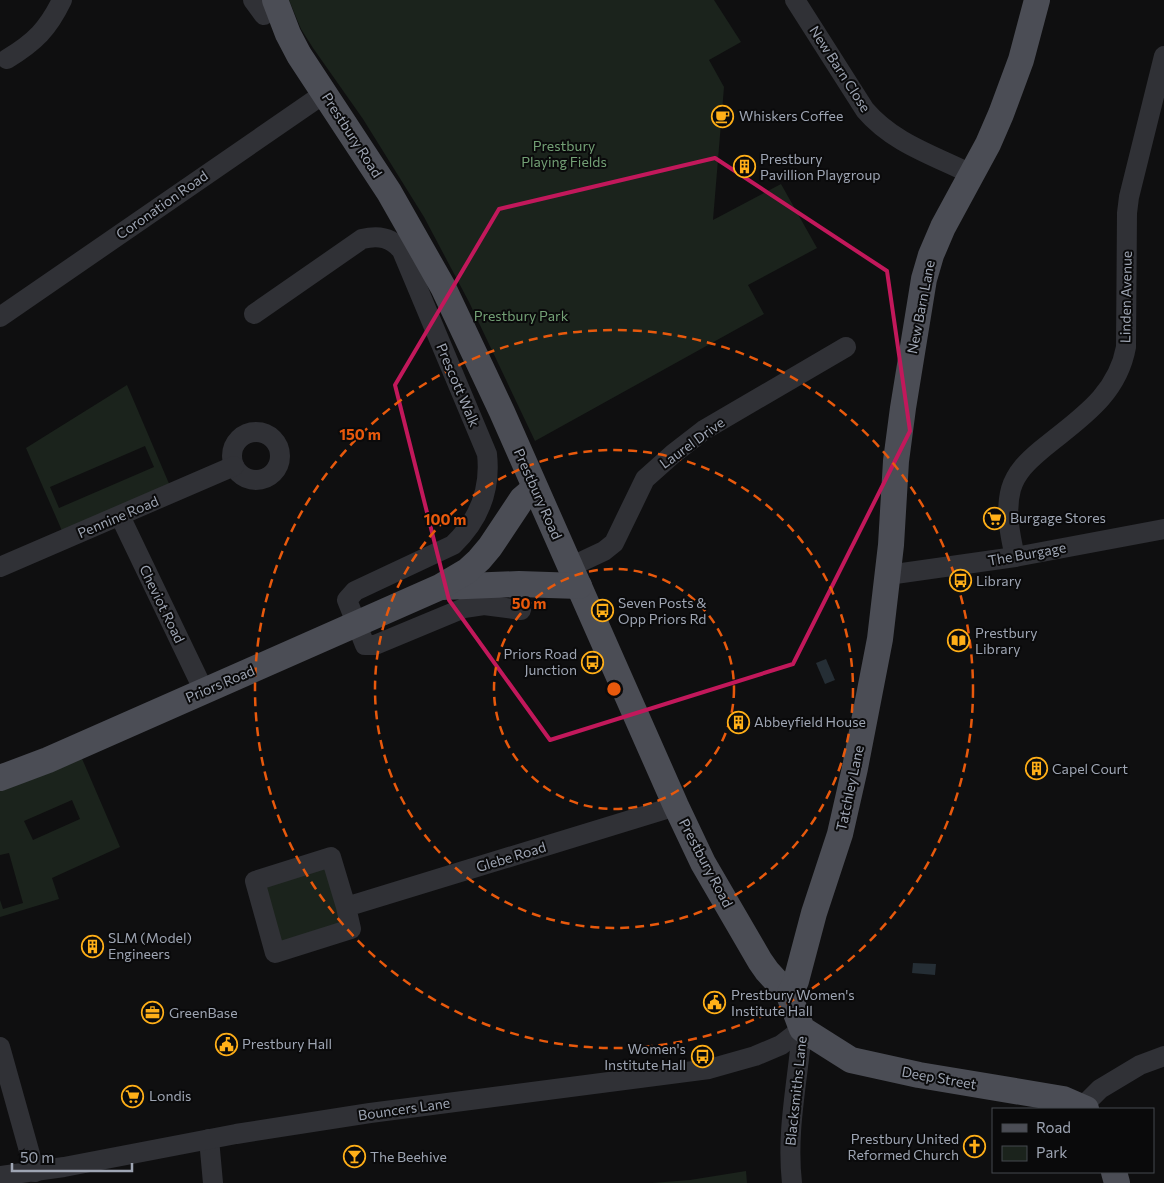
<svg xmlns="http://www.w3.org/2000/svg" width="1164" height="1183" font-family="Commissioner,sans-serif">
<rect width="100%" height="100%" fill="#0f0f10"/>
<g fill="#1b231c" fill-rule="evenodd">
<polygon points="289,0 714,0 741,42 709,60 724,87 713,220 781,184 817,248 748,285 764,314 535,441 469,302 424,217 363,119 313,48 301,29"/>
<path d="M127,385L173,493L66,540L26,448ZM145,446L154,467L59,508L50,487Z"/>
<path d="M77,747L120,847L52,878L59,899L0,917V900L3,909L23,903L9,853L0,855V778ZM72,800L80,819L33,840L24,821Z"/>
<polygon points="331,857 351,929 275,953 255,881"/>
<polygon points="746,1171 747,1183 652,1183 690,1180"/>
</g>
<g fill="#252e35">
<polygon points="826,659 835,680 825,684 816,663"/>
<polygon points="913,963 936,964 935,975 912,973"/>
</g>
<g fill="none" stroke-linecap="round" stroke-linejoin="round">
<g stroke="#303136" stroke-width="20">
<polyline points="253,0 264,15"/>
<path d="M795,0L865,110C893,143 933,155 971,174"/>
<path d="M7,59C35,42 48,29 62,0"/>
<path d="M254,314L362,239C378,235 392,237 402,251L487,454C491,490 479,520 453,545L355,591L347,600L365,645H375L464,608L484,605L521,610"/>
<polyline points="0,317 325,93"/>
<circle cx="256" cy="456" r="24"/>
<polyline points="120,516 204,691"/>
<path d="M1015,557C1010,535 1005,511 1011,489C1016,472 1028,461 1041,450C1077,420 1117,397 1126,347L1127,213L1129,197L1164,56"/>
<polyline points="0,567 234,466"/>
<polyline points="570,567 604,551 614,543 645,479 673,454 704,430 846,347"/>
<polyline points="888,575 1015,557 1164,529"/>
<polyline points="346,907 351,929 275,953 255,881 331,857 346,907 676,806"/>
<polyline points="0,1047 35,1172"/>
<polyline points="1082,1107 1100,1089 1140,1065 1164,1056"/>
<polyline points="209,1139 213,1183"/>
<polyline points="0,1176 64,1167 236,1134 370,1113 709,1069 755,1056 781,1045 802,1029"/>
<path d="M792,1183C786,1131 798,1081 802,1029"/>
</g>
<g stroke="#4b4d55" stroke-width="26">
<polyline points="275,0 288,34 299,55 389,192 443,287 502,412 676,806 703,863 760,961 767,971 789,995 802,1029 851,1060 919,1075 1063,1099 1086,1109"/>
<polyline points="442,587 519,584 579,586"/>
<polyline points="0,778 48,760 440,587 467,571 479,560 490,547 522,499 535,488"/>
<polyline points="789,995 796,981 814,913 840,834 855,768 880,639 891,545 896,461 903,408 924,279 931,255 943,227 988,144 1001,114 1021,60 1037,0"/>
<polyline points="1114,1172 1117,1183"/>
</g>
</g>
<path fill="none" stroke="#c2185b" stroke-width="4" stroke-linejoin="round" d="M715,158L887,271L910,431L793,664L550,740L449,600L395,385L499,209Z"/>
<g fill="none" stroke="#e8590c" stroke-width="2.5" stroke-dasharray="9 6">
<circle cx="614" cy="689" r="120"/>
<circle cx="614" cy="689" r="239"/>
<circle cx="614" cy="689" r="359"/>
</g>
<defs>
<symbol id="cafe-ring" viewBox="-11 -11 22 22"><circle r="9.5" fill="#0a0a0b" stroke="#ffaf18" stroke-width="1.5"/><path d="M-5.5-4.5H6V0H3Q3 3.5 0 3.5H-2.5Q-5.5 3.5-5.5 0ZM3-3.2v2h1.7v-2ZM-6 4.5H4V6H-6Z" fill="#ffaf18"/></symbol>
<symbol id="building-ring" viewBox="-11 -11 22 22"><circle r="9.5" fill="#0a0a0b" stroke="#ffaf18" stroke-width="1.5"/><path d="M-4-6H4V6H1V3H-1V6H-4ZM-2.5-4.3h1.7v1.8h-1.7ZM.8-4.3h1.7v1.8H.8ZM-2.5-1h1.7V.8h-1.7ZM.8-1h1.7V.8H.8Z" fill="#ffaf18"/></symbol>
<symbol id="supermarket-ring" viewBox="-11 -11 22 22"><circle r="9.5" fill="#0a0a0b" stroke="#ffaf18" stroke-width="1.5"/><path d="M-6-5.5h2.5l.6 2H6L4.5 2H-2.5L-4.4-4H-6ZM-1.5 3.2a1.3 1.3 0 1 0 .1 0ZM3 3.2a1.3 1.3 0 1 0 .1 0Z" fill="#ffaf18"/></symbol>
<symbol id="bus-ring" viewBox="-11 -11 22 22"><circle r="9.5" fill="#0a0a0b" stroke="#ffaf18" stroke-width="1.5"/><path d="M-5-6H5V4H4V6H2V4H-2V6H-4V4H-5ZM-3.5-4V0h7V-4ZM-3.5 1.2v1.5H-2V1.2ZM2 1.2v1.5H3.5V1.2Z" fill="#ffaf18"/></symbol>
<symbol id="library-ring" viewBox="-11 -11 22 22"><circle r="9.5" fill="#0a0a0b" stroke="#ffaf18" stroke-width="1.5"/><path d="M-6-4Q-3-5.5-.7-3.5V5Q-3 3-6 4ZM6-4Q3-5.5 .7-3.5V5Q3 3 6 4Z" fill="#ffaf18"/></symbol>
<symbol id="civic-ring" viewBox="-11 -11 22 22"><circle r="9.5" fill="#0a0a0b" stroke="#ffaf18" stroke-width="1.5"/><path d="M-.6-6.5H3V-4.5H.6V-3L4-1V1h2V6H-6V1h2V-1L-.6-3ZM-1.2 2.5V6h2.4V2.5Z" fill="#ffaf18"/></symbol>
<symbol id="office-ring" viewBox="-11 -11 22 22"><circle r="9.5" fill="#0a0a0b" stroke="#ffaf18" stroke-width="1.5"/><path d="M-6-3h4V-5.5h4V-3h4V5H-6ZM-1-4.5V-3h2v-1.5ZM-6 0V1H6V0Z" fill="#ffaf18"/></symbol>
<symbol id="church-ring" viewBox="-11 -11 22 22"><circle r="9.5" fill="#0a0a0b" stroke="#ffaf18" stroke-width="1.5"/><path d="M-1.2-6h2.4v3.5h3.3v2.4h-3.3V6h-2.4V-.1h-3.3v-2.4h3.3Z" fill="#ffaf18"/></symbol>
<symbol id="bar-ring" viewBox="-11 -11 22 22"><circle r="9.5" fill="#0a0a0b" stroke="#ffaf18" stroke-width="1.5"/><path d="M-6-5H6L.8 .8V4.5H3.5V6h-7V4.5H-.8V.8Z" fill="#ffaf18"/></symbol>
</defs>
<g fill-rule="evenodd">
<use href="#cafe-ring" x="710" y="104" width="25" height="25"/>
<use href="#building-ring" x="732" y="154" width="25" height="25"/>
<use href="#supermarket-ring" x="982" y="506" width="25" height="25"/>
<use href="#bus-ring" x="948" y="568" width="25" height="25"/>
<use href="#bus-ring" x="590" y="598" width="25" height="25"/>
<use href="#library-ring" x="946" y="628" width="25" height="25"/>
<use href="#bus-ring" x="580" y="650" width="25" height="25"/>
<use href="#building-ring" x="726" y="710" width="25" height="25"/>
<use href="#building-ring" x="1024" y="756" width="25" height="25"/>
<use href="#building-ring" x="80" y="934" width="25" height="25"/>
<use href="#civic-ring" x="702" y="990" width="25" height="25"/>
<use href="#office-ring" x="140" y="1000" width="25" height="25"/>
<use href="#civic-ring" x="214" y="1032" width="25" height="25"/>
<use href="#bus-ring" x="690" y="1044" width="25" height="25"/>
<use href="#supermarket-ring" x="120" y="1084" width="25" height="25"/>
<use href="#church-ring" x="962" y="1134" width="25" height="25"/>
<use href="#bar-ring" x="342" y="1144" width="25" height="25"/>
</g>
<g text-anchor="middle" stroke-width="4" stroke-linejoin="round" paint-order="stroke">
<g font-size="14" fill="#9ea5b3" stroke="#0a0a0b">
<text transform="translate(840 69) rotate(57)" y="5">New Barn Close</text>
<text transform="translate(352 135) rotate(57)" y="5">Prestbury Road</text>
<text transform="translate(162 205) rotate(-35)" y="5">Coronation Road</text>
<text transform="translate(1126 297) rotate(-89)" y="5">Linden Avenue</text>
<text transform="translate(921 307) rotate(-79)" y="5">New Barn Lane</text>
<text transform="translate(458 385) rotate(67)" y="5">Prescott Walk</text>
<text transform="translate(692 443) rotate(-36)" y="5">Laurel Drive</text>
<text transform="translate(538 494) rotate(66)" y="5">Prestbury Road</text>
<text transform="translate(118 517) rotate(-23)" y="5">Pennine Road</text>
<text transform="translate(1027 554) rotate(-10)" y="5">The Burgage</text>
<text transform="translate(162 604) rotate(64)" y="5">Cheviot Road</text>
<text transform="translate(220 684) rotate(-23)" y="5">Priors Road</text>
<text transform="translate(850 788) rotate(-78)" y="5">Tatchley Lane</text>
<text transform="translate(511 857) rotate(-17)" y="5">Glebe Road</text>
<text transform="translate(706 863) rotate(62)" y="5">Prestbury Road</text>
<text transform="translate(939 1078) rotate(10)" y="5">Deep Street</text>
<text transform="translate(796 1091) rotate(-84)" y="5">Blacksmiths Lane</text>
<text transform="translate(404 1109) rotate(-8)" y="5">Bouncers Lane</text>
</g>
<g font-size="14" fill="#9ea5b3" stroke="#0a0a0b" text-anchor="start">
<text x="739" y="121">Whiskers Coffee</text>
<text x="760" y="164">Prestbury<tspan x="760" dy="16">Pavillion Playgroup</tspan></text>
<text x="1010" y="523">Burgage Stores</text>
<text x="976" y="586">Library</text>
<text x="618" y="608">Seven Posts &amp;<tspan x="618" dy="16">Opp Priors Rd</tspan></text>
<text x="975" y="638">Prestbury<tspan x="975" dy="16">Library</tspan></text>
<text x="577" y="659" text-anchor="end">Priors Road<tspan x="577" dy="16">Junction</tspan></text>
<text x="754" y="727">Abbeyfield House</text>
<text x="1052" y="774">Capel Court</text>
<text x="108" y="943">SLM (Model)<tspan x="108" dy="16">Engineers</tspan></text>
<text x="731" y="1000">Prestbury Women's<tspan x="731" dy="16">Institute Hall</tspan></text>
<text x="169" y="1018">GreenBase</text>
<text x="242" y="1049">Prestbury Hall</text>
<text x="686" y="1054" text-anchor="end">Women's<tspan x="686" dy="16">Institute Hall</tspan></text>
<text x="149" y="1101">Londis</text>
<text x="959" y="1144" text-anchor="end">Prestbury United<tspan x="959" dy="16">Reformed Church</tspan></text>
<text x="370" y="1162">The Beehive</text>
</g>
<g font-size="14" fill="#73a075" stroke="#0a0a0b">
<text x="564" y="151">Prestbury<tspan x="564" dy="16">Playing Fields</tspan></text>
<text x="521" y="321">Prestbury Park</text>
</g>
</g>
<circle cx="614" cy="689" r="8" fill="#e8590c" stroke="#0a0a0b" stroke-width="2.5"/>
<g font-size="15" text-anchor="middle" font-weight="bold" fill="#e8590c" stroke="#0a0a0b" stroke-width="4" stroke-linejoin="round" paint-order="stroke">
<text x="360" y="440">150 m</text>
<text x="445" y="525">100 m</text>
<text x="529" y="609">50 m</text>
</g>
<rect x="992" y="1108" width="162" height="65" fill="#0a0a0b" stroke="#45484e"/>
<rect x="1002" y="1124" width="25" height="8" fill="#4b4d55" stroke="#45484e"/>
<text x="1036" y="1133" font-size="15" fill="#9ea5b3">Road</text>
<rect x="1002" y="1146" width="25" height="15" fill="#1b231c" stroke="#45484e"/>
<text x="1036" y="1158" font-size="15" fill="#9ea5b3">Park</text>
<path d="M12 1163v8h120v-8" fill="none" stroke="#9ea5b3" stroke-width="2.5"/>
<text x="20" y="1163" font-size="15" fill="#9ea5b3" stroke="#0a0a0b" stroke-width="4" paint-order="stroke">50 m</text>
</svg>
